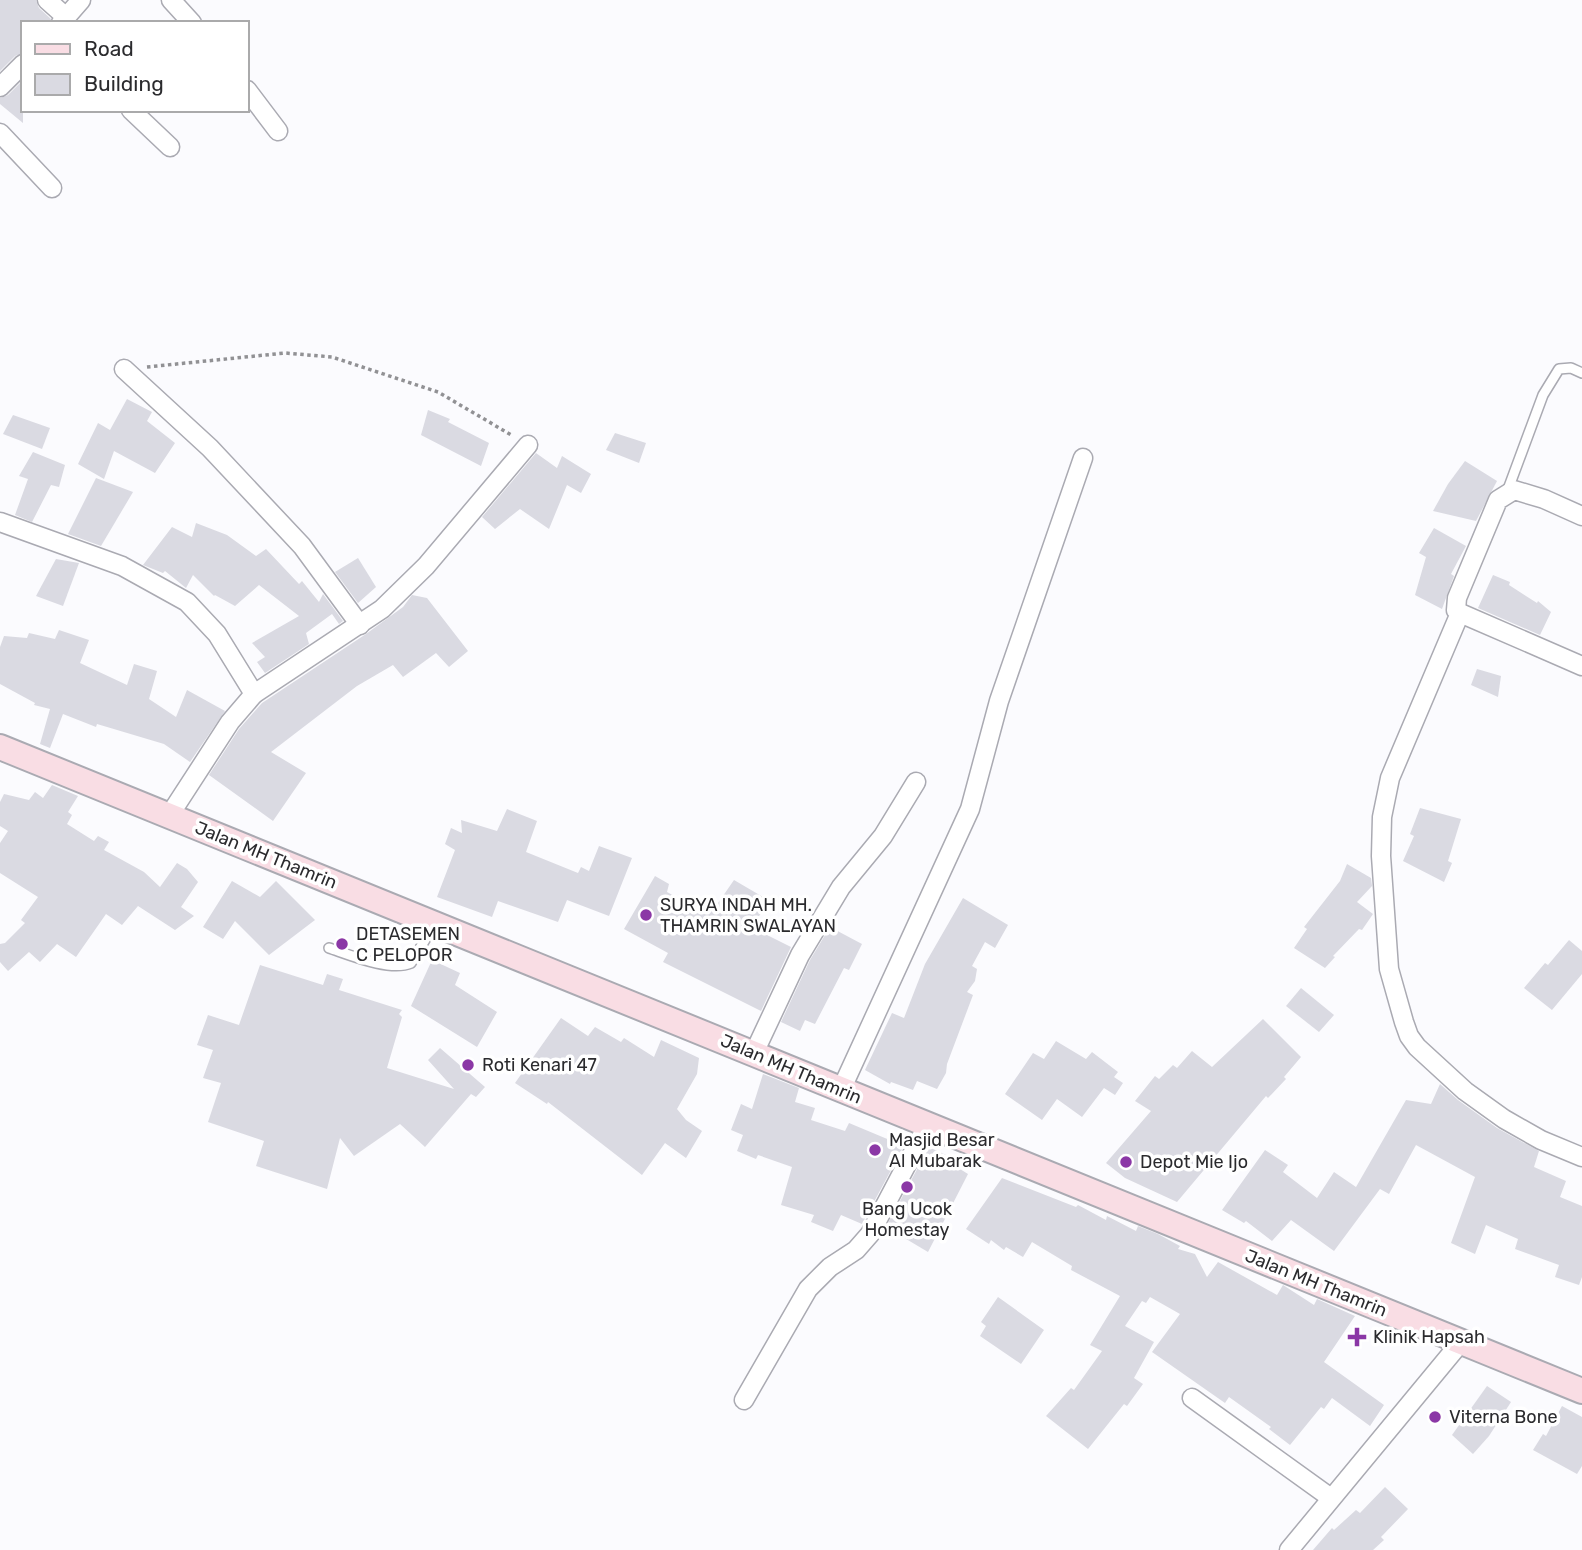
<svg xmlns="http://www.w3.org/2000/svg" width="1582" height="1550" font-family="Rubik,sans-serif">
<rect width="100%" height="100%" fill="#fbfbfe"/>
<g fill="#dadae2">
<polygon points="0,0 36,0 39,8 51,19 50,23 23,23 23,53 15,56 0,71"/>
<polygon points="23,80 23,123 0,104 0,98 8,95"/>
<polygon points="127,399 152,412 147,421 175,443 155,473 114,451 104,479 78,464 98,423 110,430"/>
<polygon points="428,410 450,419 448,422 489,443 481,466 421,435"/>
<polygon points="13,415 50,428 42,449 3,434"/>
<polygon points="615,433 646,443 639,463 606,450"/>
<polygon points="33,452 65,465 59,487 51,485 32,522 15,515 28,479 19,476"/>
<polygon points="536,453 557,468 562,456 591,474 581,493 567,485 549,529 520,509 495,529 482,517"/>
<polygon points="1465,461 1497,481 1476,521 1433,511 1448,484"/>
<polygon points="96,478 133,492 101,546 68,534"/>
<polygon points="196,523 227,535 256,556 266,549 299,584 302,581 319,602 323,594 343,621 339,624 332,614 306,633 309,644 265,673 257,662 265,657 252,643 299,616 259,585 235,606 215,595 214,596 193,575 186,588 165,571 163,573 143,565 172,527 192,537"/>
<polygon points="1434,528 1466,546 1451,574 1454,576 1442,609 1415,595 1426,557 1419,553"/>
<polygon points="358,558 376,587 358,603 335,572"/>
<polygon points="56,559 79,563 63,606 36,596"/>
<polygon points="1493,575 1510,582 1509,585 1537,603 1538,601 1551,612 1540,635 1478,608"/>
<polygon points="412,595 427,598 468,651 449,667 436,653 403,677 393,665 357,686 271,752 306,773 273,821 209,775 239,729 262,703 366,634 403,607"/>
<polygon points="59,630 89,640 80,663 127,685 134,664 157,671 149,699 176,717 187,690 225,711 190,762 164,744 97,724 96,727 63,714 50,748 40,744 50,709 34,705 35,703 0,684 0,647 4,636 27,638 29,633 55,639"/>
<polygon points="1477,669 1501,676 1498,697 1471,685"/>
<polygon points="52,785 78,796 68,812 72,815 67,824 94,841 98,836 109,842 104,850 144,872 160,887 177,863 187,869 198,882 181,907 194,916 175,930 138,906 122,925 106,914 76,957 57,944 40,962 29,952 8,971 0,962 0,944 5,943 25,923 21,920 38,897 0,873 0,843 8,831 0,826 0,802 4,794 29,800 35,792 43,798"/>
<polygon points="1420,808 1461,819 1448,861 1452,863 1444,882 1403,861 1414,836 1410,834"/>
<polygon points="507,809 537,821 526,852 578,873 581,867 589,871 599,846 632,858 609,916 567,900 558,922 498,901 492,917 437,897 455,850 445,844 451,828 462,833 461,820 497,831"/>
<polygon points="1347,864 1371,878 1372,886 1357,902 1373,914 1362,930 1359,929 1333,956 1335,957 1325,968 1294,948 1307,929 1304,927 1340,881"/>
<polygon points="655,876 669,884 667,892 693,906 698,897 716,906 734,880 763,897 759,907 762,912 751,927 791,947 761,1011 663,962 668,953 624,929"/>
<polygon points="232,881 260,897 276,881 315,920 269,955 235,921 223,939 203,927"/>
<polygon points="963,898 1008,925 995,948 985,942 972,966 977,969 975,981 967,992 973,995 947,1064 946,1073 937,1089 917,1081 913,1090 891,1082 890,1084 865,1070 892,1013 904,1018 925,964"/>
<polygon points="830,927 862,944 849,970 844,968 815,1024 805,1020 800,1031 781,1022 810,960"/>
<polygon points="1569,940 1582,951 1582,974 1552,1010 1524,988 1545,963 1548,965"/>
<polygon points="432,960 460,973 455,985 497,1012 477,1047 411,1006"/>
<polygon points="260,965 323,985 327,974 343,979 339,990 402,1010 399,1014 402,1017 387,1068 454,1089 428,1060 440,1048 485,1087 476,1097 471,1094 425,1147 400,1124 354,1156 340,1138 327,1189 256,1166 264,1141 208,1122 221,1083 203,1078 213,1050 197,1045 208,1015 239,1025"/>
<polygon points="1301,988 1334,1015 1319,1032 1286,1006"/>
<polygon points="561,1018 588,1036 595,1027 621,1042 624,1038 654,1057 661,1040 699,1058 697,1074 677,1109 686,1120 702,1131 686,1158 665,1143 642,1175 548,1102 547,1104 515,1083"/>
<polygon points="1263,1019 1301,1057 1284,1077 1286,1079 1268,1098 1266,1096 1177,1202 1125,1178 1106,1163 1151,1111 1135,1101 1155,1076 1159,1079 1173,1065 1177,1068 1192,1051 1212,1067"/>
<polygon points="1056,1041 1086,1059 1092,1052 1118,1072 1114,1077 1123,1083 1115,1095 1104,1088 1082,1117 1057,1099 1042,1120 1005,1094 1033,1053 1044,1059"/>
<polygon points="763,1074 799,1088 795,1102 815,1108 811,1120 845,1131 849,1123 904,1146 862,1224 841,1215 833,1231 811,1222 814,1215 781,1205 792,1167 758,1155 756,1159 737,1151 743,1135 731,1130 741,1104 752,1109"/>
<polygon points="1440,1084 1458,1100 1497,1128 1539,1151 1534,1167 1566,1181 1560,1197 1582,1206 1582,1277 1579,1285 1555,1277 1559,1265 1515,1249 1518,1239 1486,1225 1475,1254 1451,1243 1475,1177 1416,1145 1389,1194 1380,1189 1334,1251 1291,1220 1272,1241 1246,1221 1244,1223 1222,1210 1265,1150 1288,1165 1283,1172 1317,1198 1334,1172 1356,1187 1406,1100 1431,1104"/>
<polygon points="929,1147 948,1156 947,1161 968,1174 928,1252 886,1227"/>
<polygon points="1002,1178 1076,1207 1078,1205 1106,1220 1107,1216 1136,1231 1138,1226 1158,1234 1180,1246 1178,1249 1195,1254 1207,1277 1218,1262 1277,1295 1283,1285 1314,1305 1317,1299 1355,1316 1324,1362 1384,1405 1370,1426 1332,1398 1324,1409 1321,1407 1290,1445 1269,1429 1271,1427 1229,1397 1225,1403 1152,1352 1180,1314 1150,1297 1146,1303 1142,1301 1125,1326 1154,1342 1134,1378 1143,1384 1127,1406 1124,1404 1088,1449 1046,1416 1071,1388 1074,1390 1102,1351 1090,1345 1120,1296 1071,1270 1072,1266 1032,1242 1023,1257 1006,1247 1004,1250 991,1240 989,1244 966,1229"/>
<polygon points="998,1297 1044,1330 1021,1364 980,1336 986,1326 981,1322"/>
<polygon points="1487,1386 1511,1402 1489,1436 1473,1454 1452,1435"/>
<polygon points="1562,1406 1582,1417 1582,1466 1577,1474 1533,1450 1543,1434 1546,1436"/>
<polygon points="1385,1487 1408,1509 1381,1537 1384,1540 1373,1550 1313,1550 1332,1528 1334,1530 1356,1510 1360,1513"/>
</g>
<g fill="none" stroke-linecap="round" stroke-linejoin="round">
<defs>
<g id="service">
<polyline points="1507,492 1543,395 1559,369 1571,368 1582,373"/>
<path d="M329,948C350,955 390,972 411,963L434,925"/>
</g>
<g id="minor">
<polyline points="47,0 66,17"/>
<polyline points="171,0 192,23"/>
<polyline points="61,23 81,0"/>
<polyline points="0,87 23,64"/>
<polyline points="247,90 278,131"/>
<polyline points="131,110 170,147"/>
<polyline points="0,133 52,188"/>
<polyline points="124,369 210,448 302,546 360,625"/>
<polyline points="1582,516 1544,499 1514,490 1498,500 1457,598 1456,610 1460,613 1390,778 1382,817 1381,856 1389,969 1404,1022 1409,1036 1417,1047 1465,1091 1504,1119 1541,1140 1582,1157"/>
<polyline points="0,522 122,566 187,602 217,634 254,694 230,722 169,816"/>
<polyline points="1460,613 1582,666"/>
<polyline points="254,694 382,609 426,566 528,445"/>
<polyline points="754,1053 800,955 841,887 883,836 916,782"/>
<polyline points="841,1090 970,809 999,701 1083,458"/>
<polyline points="1192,1398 1331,1498"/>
<polyline points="744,1400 808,1289 830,1267 856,1250 870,1234 927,1126"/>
<polyline points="1289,1550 1461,1342"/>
</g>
<polyline id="secondary" points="0,747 1582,1391"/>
</defs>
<use href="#service" stroke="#aaaab2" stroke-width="12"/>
<use href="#minor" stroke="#aaaab2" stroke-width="21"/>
<use href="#secondary" stroke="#aaaab2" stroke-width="28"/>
<polyline stroke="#919194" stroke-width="3.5" stroke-dasharray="3.5 3.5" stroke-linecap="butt" points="147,367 285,353 332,357 438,392 513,436"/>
<use href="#service" stroke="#fff" stroke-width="9"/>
<use href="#minor" stroke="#fff" stroke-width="18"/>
<use href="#secondary" stroke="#f9dde4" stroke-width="24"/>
</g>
<g fill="#8b37a6" stroke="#fff" stroke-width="2.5">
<circle cx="646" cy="915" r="7"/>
<circle cx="342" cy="944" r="7"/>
<circle cx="468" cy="1065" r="7"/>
<circle cx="875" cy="1150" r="7"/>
<circle cx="1126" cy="1162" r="7"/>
<circle cx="907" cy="1187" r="7"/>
<path d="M1353.5 1326.5h7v7h7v7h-7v7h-7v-7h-7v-7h7z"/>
<circle cx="1435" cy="1417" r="7"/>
</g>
<g text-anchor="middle" stroke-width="7" stroke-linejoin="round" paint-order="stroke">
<g font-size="18" fill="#2b2b2e" stroke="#fff">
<text transform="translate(266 855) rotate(22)" y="6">Jalan MH Thamrin</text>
<text transform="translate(791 1069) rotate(23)" y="6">Jalan MH Thamrin</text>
<text transform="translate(1316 1283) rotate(22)" y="6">Jalan MH Thamrin</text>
</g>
<g font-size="18" fill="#2b2b2e" stroke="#fff" text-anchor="start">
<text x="660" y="911">SURYA INDAH MH.<tspan x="660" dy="21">THAMRIN SWALAYAN</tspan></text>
<text x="356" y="940">DETASEMEN<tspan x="356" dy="21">C PELOPOR</tspan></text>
<text x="482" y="1071">Roti Kenari 47</text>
<text x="889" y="1146">Masjid Besar<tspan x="889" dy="21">Al Mubarak</tspan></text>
<text x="1140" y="1168">Depot Mie Ijo</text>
<text x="907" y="1215" text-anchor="middle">Bang Ucok<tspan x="907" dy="21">Homestay</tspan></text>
<text x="1373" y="1343">Klinik Hapsah</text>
<text x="1449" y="1423">Viterna Bone</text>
</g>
</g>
<rect x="21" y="21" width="228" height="91" fill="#ffffff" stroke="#aaaaab" stroke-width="2"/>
<rect x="35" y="44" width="35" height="10" fill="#f9dde4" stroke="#aaaaab" stroke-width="2"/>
<text x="84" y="56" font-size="21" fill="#2b2b2e">Road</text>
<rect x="35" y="74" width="35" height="21" fill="#dadae2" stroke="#aaaaab" stroke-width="2"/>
<text x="84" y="91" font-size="21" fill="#2b2b2e">Building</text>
</svg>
